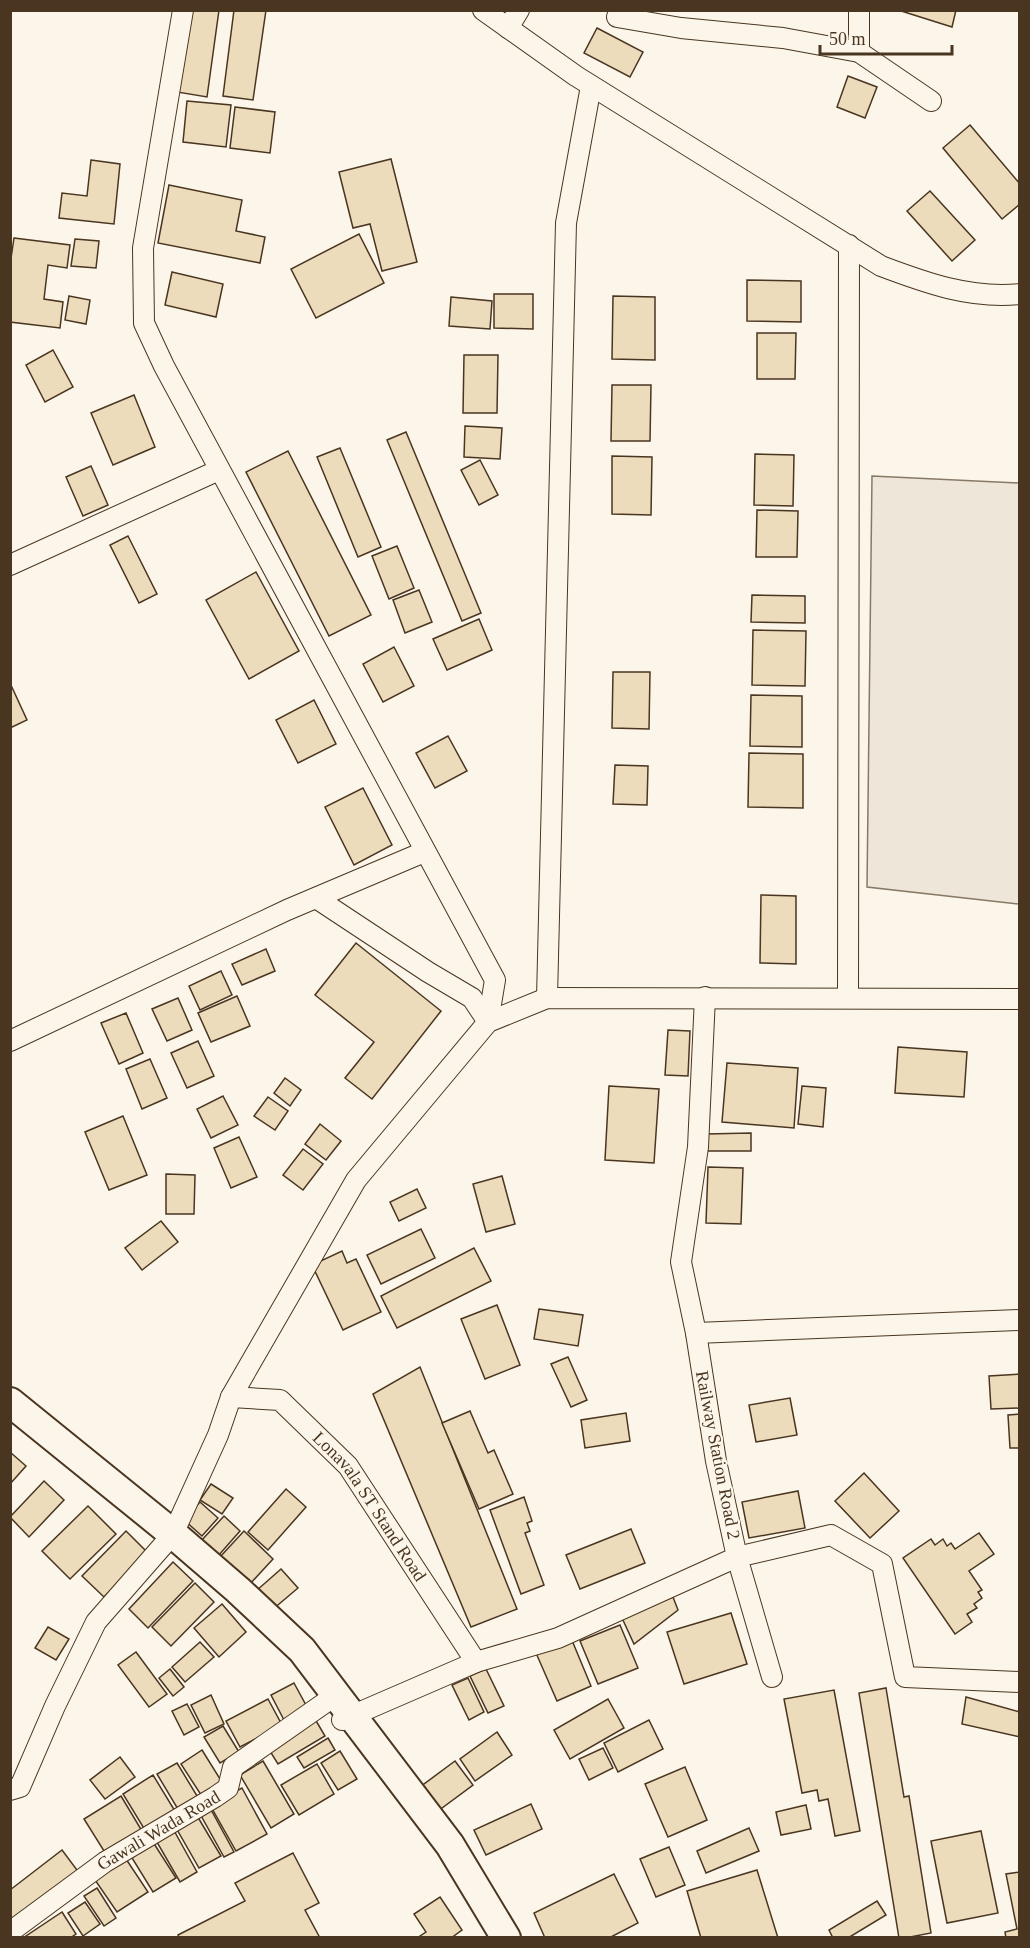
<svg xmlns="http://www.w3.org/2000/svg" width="1030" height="1948" font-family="'Times New Roman',serif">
<rect width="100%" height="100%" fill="#fbf6e9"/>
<polygon fill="#ede6d9" stroke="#887966" stroke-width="1.5" points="872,476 1019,483 1019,904 867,887"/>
<g fill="#ecdcbc" stroke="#4a3520" stroke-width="1.5">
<polygon points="189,10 219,10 207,97 177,92"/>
<polygon points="234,10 266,10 253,100 223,96"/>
<polygon points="898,10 956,10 952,27"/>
<polygon points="597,28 643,52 630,77 584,53"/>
<polygon points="848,76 877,87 865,118 837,107"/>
<polygon points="187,101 231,105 226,147 183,142"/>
<polygon points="235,107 275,112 270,153 230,148"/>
<polygon points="970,125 1020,184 1020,204 1002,219 943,148"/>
<polygon points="391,159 417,262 382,271 370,224 353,228 339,172"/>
<polygon points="91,160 120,164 114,224 59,218 62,193 87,196"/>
<polygon points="169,185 242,200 236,231 265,237 260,263 158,243"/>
<polygon points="930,191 975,240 952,261 907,211"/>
<polygon points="359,234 384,283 316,318 291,269"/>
<polygon points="14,238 70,245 67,268 48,265 44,299 63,302 60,328 10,322 10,265"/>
<polygon points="75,239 99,241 96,268 71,266"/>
<polygon points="172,272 223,284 216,317 165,305"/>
<polygon points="747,280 801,281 801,322 747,321"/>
<polygon points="494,294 533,294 533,329 494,328"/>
<polygon points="69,296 90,300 86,324 65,320"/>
<polygon points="613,296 655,297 655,360 612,359"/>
<polygon points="451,297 492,301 490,329 449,326"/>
<polygon points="757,333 796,333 795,379 757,379"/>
<polygon points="53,350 73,387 45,402 26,365"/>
<polygon points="464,355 498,355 497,413 463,413"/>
<polygon points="612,385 651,385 650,441 611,441"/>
<polygon points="134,395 155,447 113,465 91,413"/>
<polygon points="465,426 502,428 500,459 464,457"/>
<polygon points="406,432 481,613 462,621 387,440"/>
<polygon points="340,448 381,547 358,557 317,457"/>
<polygon points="288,451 371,615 329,636 246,472"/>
<polygon points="755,454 794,455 793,506 754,505"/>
<polygon points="612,456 652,457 651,515 612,514"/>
<polygon points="480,460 498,495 479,505 461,470"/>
<polygon points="91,466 108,505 83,516 66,477"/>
<polygon points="757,510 798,511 797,557 756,557"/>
<polygon points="128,536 157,594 139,603 110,545"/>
<polygon points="397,546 414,588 389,599 372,556"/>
<polygon points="256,572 299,651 249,679 206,600"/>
<polygon points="419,590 432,622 405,633 393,600"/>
<polygon points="752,595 805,596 805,623 751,622"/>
<polygon points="479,619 492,650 447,670 433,639"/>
<polygon points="753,630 806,631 805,686 752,685"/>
<polygon points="394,647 414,686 383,702 363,664"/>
<polygon points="613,672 650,672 649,729 612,728"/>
<polygon points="10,683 27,720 10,728"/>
<polygon points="751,695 802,696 802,747 750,746"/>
<polygon points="314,700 336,744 298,763 276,720"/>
<polygon points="448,736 467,771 435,788 416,753"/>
<polygon points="749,753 803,754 803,808 748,807"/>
<polygon points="615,765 648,766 647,805 613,804"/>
<polygon points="363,788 392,845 354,865 325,807"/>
<polygon points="761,895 796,896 796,964 760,963"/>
<polygon points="356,943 441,1011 372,1099 345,1078 374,1042 315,995"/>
<polygon points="266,949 275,971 242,985 232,964"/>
<polygon points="221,971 232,995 200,1010 189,986"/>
<polygon points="237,996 250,1026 211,1042 198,1013"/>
<polygon points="178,998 192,1030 167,1041 152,1009"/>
<polygon points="126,1013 143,1053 119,1064 101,1023"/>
<polygon points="668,1030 690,1031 688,1076 665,1075"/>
<polygon points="198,1041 214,1076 187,1088 171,1053"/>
<polygon points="898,1047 967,1052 964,1097 895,1093"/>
<polygon points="150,1059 167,1098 142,1109 126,1069"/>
<polygon points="727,1063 798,1068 794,1128 722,1122"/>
<polygon points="285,1078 301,1090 290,1106 274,1093"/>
<polygon points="609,1086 659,1089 654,1163 605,1160"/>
<polygon points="802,1086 826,1088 823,1127 798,1124"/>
<polygon points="223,1096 238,1125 211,1138 197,1109"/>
<polygon points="268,1097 288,1111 275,1130 254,1116"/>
<polygon points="123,1116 147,1175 109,1190 85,1132"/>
<polygon points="320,1124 341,1141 326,1160 305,1144"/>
<polygon points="751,1133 751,1151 706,1151 706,1134"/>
<polygon points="239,1137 257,1177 231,1188 214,1148"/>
<polygon points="303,1149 323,1164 303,1190 283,1175"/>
<polygon points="708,1167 743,1168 741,1224 706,1223"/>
<polygon points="166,1174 195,1175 194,1214 166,1214"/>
<polygon points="502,1176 515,1224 486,1232 473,1184"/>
<polygon points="417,1189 426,1208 399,1221 390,1202"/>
<polygon points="161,1221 178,1242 142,1270 125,1248"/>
<polygon points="421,1229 435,1258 381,1284 367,1255"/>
<polygon points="474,1248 491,1281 397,1328 381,1296"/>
<polygon points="342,1251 347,1263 356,1259 381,1312 343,1330 312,1265"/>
<polygon points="497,1305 520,1365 485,1379 461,1319"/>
<polygon points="539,1309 583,1315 578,1346 534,1339"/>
<polygon points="568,1357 587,1400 571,1407 551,1364"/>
<polygon points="420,1367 517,1609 471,1627 373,1394"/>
<polygon points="1020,1374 1020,1408 991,1409 989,1376"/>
<polygon points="790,1398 797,1435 756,1442 749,1405"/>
<polygon points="470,1411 488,1453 494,1450 513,1494 479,1509 442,1423"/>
<polygon points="626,1413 630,1441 585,1448 581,1420"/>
<polygon points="1020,1414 1020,1448 1010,1448 1008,1415"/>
<polygon points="10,1452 26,1466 10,1484"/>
<polygon points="864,1473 899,1511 870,1538 835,1501"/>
<polygon points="44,1481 64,1500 29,1537 10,1517"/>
<polygon points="211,1484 233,1498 222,1514 200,1500"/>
<polygon points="286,1489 306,1507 268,1550 248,1532"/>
<polygon points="798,1491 805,1528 749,1538 742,1502"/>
<polygon points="524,1497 532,1521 527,1523 530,1531 525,1533 544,1585 521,1594 490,1510"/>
<polygon points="200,1502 218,1518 202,1536 184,1520"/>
<polygon points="88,1506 116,1534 70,1579 42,1551"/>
<polygon points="224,1516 240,1531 218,1556 201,1541"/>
<polygon points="631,1529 645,1563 580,1589 566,1555"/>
<polygon points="126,1531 147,1552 104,1597 82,1576"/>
<polygon points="244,1531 273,1559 249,1585 220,1557"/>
<polygon points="979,1533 994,1554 969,1571 982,1590 978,1592 982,1598 974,1604 977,1608 967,1614 972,1622 955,1634 903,1558 931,1539 935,1545 943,1539 947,1546 951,1543 955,1549"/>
<polygon points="173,1562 193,1581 148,1628 129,1609"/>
<polygon points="281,1569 298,1588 272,1610 256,1591"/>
<polygon points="195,1583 214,1602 171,1646 152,1627"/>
<polygon points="673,1597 678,1610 634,1644 622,1618"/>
<polygon points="222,1604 246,1632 219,1657 194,1628"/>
<polygon points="731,1613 747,1664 684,1684 667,1632"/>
<polygon points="620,1625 638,1668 598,1684 580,1641"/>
<polygon points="48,1627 69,1639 56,1660 35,1648"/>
<polygon points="571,1638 591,1686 557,1701 536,1653"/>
<polygon points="200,1642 214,1657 185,1682 172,1667"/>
<polygon points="136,1652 167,1694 149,1707 118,1665"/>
<polygon points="170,1669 184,1687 173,1696 159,1678"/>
<polygon points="486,1669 504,1706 488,1713 470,1676"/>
<polygon points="468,1678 484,1712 469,1720 452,1685"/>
<polygon points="294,1683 307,1707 284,1720 271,1695"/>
<polygon points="886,1688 904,1797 909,1796 931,1933 905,1938 899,1938 859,1693"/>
<polygon points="834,1690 860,1831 835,1836 828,1799 819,1801 817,1790 802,1793 784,1699"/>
<polygon points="211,1695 224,1724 205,1733 191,1705"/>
<polygon points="966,1697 1020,1712 1020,1737 962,1724"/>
<polygon points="268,1699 282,1725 240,1747 226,1721"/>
<polygon points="608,1699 624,1728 570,1759 554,1730"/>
<polygon points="187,1704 199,1727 184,1735 172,1711"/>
<polygon points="315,1719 325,1736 278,1764 268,1748"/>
<polygon points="649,1720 663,1749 618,1772 604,1743"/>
<polygon points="223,1726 239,1752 220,1763 204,1737"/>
<polygon points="497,1732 512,1755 475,1781 460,1759"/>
<polygon points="328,1738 335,1750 304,1768 297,1757"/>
<polygon points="603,1748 613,1768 589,1780 579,1759"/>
<polygon points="202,1750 225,1787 205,1801 181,1764"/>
<polygon points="340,1751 357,1779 338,1790 321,1763"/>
<polygon points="120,1757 135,1777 105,1799 90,1780"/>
<polygon points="263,1761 294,1814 271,1828 240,1775"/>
<polygon points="455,1761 473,1785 438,1811 420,1787"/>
<polygon points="177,1763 202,1804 182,1816 157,1774"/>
<polygon points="317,1764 334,1794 299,1815 281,1785"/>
<polygon points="685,1767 707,1820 668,1837 645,1784"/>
<polygon points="153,1775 178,1816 148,1835 123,1794"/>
<polygon points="242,1788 267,1834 236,1851 210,1805"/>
<polygon points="121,1796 145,1836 109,1859 84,1819"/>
<polygon points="531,1804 542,1829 486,1855 474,1830"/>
<polygon points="806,1805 811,1829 781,1835 776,1812"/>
<polygon points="209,1806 234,1852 224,1857 199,1812"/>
<polygon points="196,1814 221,1856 199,1868 175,1826"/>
<polygon points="172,1827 197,1872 180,1882 154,1837"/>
<polygon points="749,1828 759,1851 706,1873 697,1851"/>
<polygon points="981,1831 998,1913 947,1923 931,1841"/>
<polygon points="151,1839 176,1878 153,1892 129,1853"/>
<polygon points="669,1847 685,1885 656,1897 640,1859"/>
<polygon points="62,1850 80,1874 10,1927 10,1890"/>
<polygon points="293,1853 319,1903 305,1910 320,1938 179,1938 178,1935 245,1901 235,1883"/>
<polygon points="124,1856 148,1892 117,1912 93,1877"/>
<polygon points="757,1870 778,1938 701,1938 687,1891"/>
<polygon points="1020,1872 1020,1938 1006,1938 1005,1932 1017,1929 1006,1874"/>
<polygon points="614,1874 638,1923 609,1938 545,1938 534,1913"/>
<polygon points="97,1888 116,1918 104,1926 84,1896"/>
<polygon points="440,1897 462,1930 451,1938 417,1938 426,1932 414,1914"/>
<polygon points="877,1901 886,1915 848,1938 833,1938 829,1930"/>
<polygon points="85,1902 100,1924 83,1936 68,1913"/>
<polygon points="62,1912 76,1934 70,1938 23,1938"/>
</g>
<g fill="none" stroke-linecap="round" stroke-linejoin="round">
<defs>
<g id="minor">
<polyline points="183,10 143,248 144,323 164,366 495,980 488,1022"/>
<path d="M483,10L576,76L881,266C926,283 970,299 1020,294"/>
<polyline points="617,17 681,28 783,38 859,52 931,101"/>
<polyline points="508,28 519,10"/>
<polyline points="859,52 859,10"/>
<polyline points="10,565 219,470"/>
<polyline points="316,898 428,972 472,998 488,1022"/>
<polyline points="848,996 849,245"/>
<polyline points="547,998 566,223 591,86"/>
<polyline points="10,1041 287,910 424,852"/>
<polyline points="696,1333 1020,1320"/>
<path id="s1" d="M231,1397L280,1400L348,1466L476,1662"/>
<polyline points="772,1677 737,1557 831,1535 882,1564 905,1677 1020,1682"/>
<polyline points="342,1720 476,1662 558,1638 737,1557 716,1461 696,1333 681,1262 698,1147 705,997"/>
<polyline points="10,1790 20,1787 55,1706 96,1622 173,1534 218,1435 231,1397 356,1180 488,1022 547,998 1020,999"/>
<path id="s2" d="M10,1932L105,1862L215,1797L228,1788L233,1767L326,1702"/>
</g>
<polyline id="highway" points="10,1402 173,1534 238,1590 302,1650 450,1845 506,1938"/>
</defs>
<use href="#minor" stroke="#4a3520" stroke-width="22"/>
<use href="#highway" stroke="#4a3520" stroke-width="32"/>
<use href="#minor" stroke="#fbf6e9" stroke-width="20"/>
<use href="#highway" stroke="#fbf6e9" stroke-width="28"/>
</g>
<g text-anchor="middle" stroke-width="4.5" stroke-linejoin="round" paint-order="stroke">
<g font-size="18" fill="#4a3520" stroke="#fbf6e9">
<text transform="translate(718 1455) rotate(79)" y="6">Railway Station Road 2</text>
<text dy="6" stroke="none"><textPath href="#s1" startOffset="189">Lonavala ST Stand Road</textPath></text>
<text dy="6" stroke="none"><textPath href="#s2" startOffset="180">Gawali Wada Road</textPath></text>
</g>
</g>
<rect width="1030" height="1948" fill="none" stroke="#4a3520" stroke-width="24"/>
<path d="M820 45v9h132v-9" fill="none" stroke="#4a3520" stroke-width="3"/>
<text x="829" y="45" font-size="18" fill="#4a3520" stroke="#fbf6e9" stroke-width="4.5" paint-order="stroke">50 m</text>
</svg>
